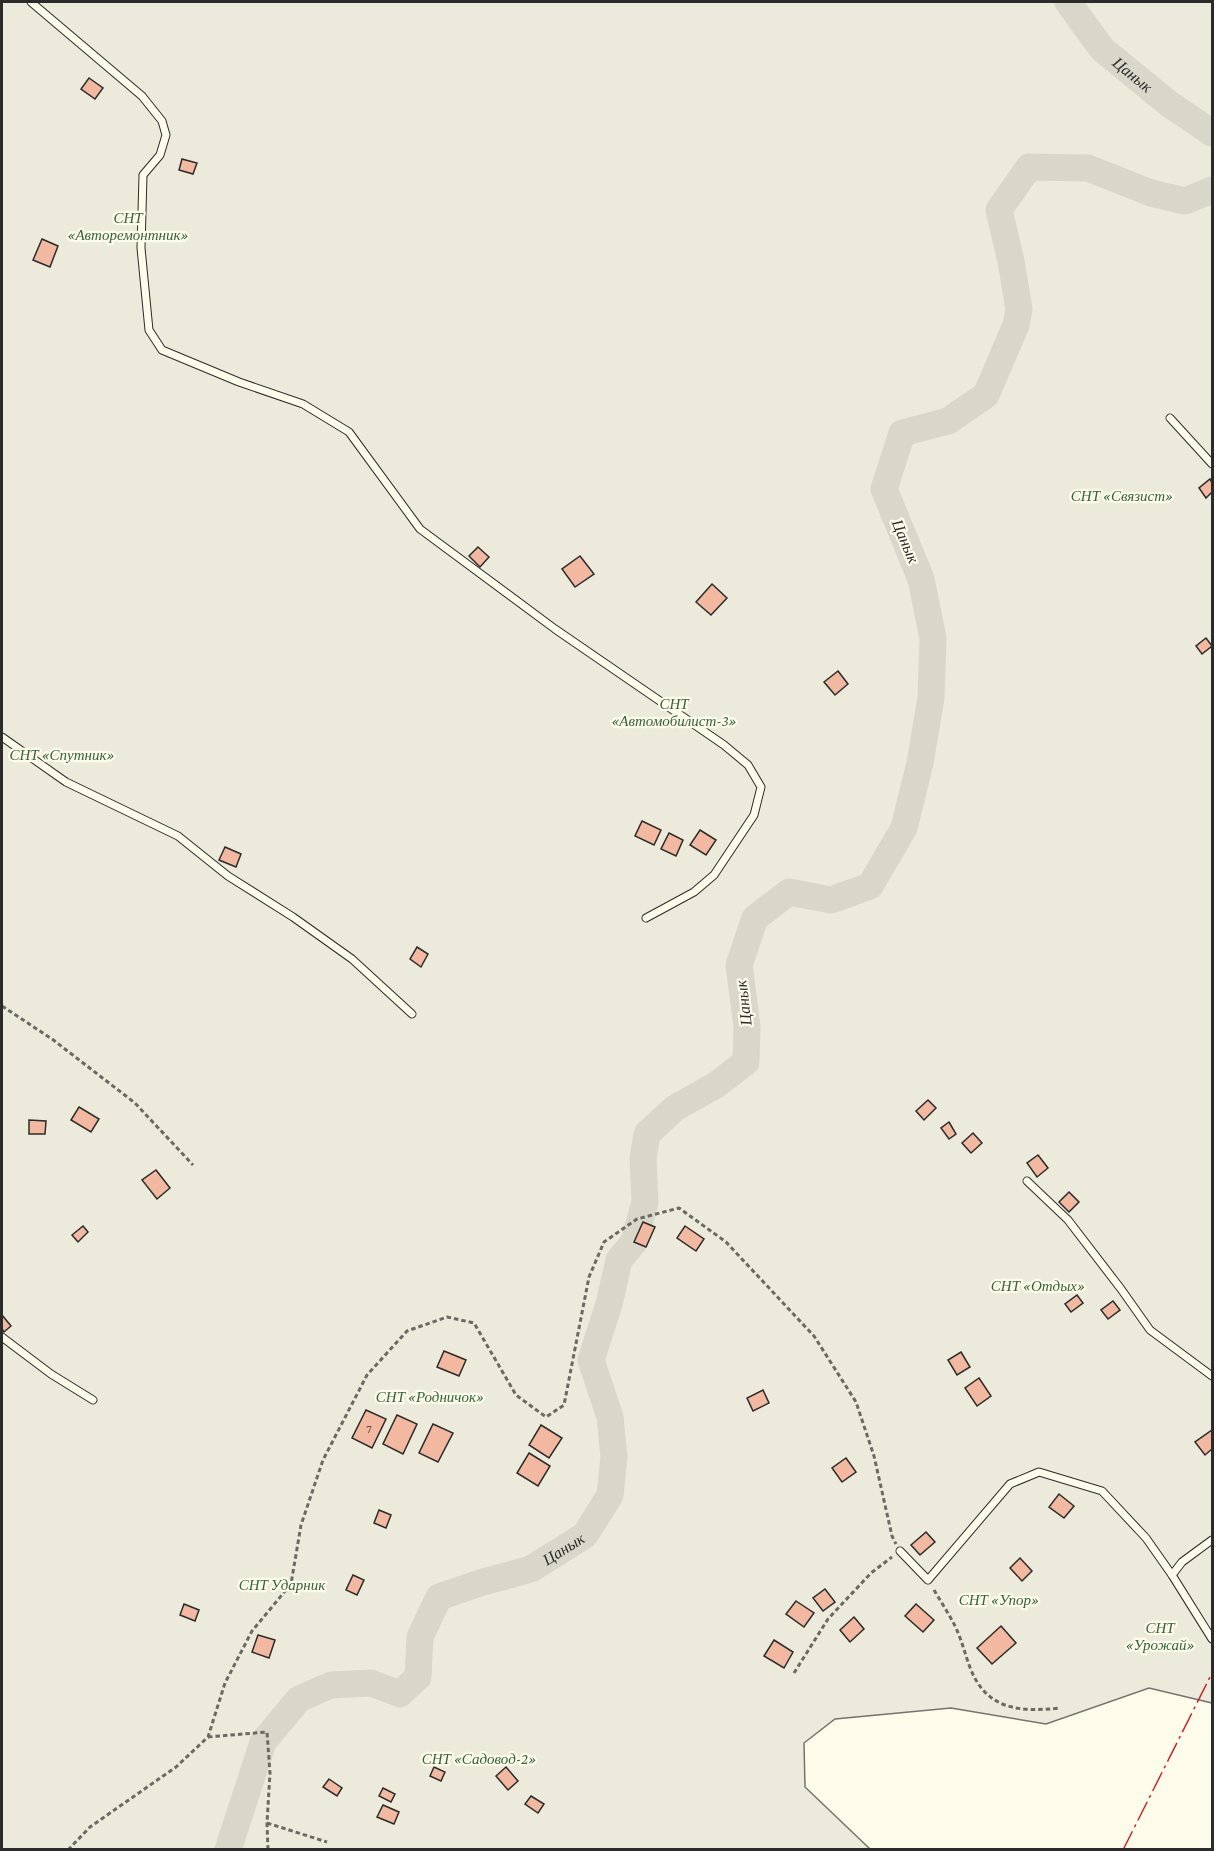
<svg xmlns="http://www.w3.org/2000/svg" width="1214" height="1851" font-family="'Crimson Pro',serif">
<rect width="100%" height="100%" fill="#fdfbea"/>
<polygon fill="#ecebdb" stroke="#74746e" stroke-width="1.5" points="2,2 1212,2 1212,1703 1149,1688 1046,1724 951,1708 835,1719 804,1743 805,1787 870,1849 2,1850"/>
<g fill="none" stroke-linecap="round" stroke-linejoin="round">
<g stroke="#d8d7c9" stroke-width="27">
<path id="s1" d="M1068,2L1102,49L1168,103L1212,133"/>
<path id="s2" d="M228,1850L263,1742L299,1699L331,1685L371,1683L400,1694L418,1677L420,1637L439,1597L483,1582L531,1569L585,1535L610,1495L614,1457L610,1417L591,1360L609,1304L619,1260L634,1242L645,1202L643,1158L647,1134L675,1108L716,1085L746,1062L747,1027L739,965L755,918L789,892L831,900L870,886L904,828L920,763L931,698L933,638L921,579L884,489L902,433L948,421L986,395L1016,325L1019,309L1011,261L999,210L1029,167L1088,168L1151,193L1185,201L1212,190"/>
</g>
</g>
<g fill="#f2b8a0" stroke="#2b2b2b" stroke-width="1.5">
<polygon points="89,78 103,88 95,99 81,89"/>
<polygon points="182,159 197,163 193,174 179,170"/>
<polygon points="42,239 58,246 50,267 33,260"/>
<polygon points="1210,479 1212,483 1212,492 1206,498 1199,488"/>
<polygon points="478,547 489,557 480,567 469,556"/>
<polygon points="580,556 594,574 575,587 562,569"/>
<polygon points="712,584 727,598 711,615 696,602"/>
<polygon points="1206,638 1212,646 1202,654 1196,646"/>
<polygon points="838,671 848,684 835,695 824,682"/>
<polygon points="642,821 661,830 654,845 635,836"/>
<polygon points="700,830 716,840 706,855 690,845"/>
<polygon points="669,833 683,840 676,856 661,849"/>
<polygon points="225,847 241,854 236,867 219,860"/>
<polygon points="417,947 428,954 421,967 410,959"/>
<polygon points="928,1100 936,1108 924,1120 916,1111"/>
<polygon points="79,1107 99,1119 91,1132 71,1120"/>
<polygon points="29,1120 46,1121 45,1134 29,1134"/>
<polygon points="949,1122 956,1134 949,1139 941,1128"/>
<polygon points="973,1133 982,1143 971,1153 962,1143"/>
<polygon points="1038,1155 1048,1168 1037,1177 1027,1163"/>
<polygon points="156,1170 170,1188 157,1199 142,1180"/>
<polygon points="1069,1192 1079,1202 1069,1212 1059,1202"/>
<polygon points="643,1222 655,1227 646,1247 634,1242"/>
<polygon points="83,1226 88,1232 78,1242 72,1235"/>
<polygon points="685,1226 704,1239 696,1251 677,1238"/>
<polygon points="1077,1295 1083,1303 1071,1312 1065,1304"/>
<polygon points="1113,1301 1120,1310 1108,1319 1101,1310"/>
<polygon points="2,1315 11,1326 4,1332 2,1329"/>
<polygon points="444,1351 466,1360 459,1376 437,1367"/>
<polygon points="961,1352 970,1367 957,1375 948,1360"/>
<polygon points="979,1378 991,1396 977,1406 965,1388"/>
<polygon points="763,1390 769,1403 753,1411 747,1398"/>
<polygon points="366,1410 386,1419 372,1448 352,1438"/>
<polygon points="397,1415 417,1424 403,1454 383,1444"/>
<polygon points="433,1424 453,1433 438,1462 419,1453"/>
<polygon points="541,1425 562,1438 549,1458 529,1445"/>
<polygon points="1212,1430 1212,1449 1205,1455 1195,1442"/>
<polygon points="529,1453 550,1466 538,1486 517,1473"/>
<polygon points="846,1458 856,1472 842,1482 832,1468"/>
<polygon points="1059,1494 1074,1506 1064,1518 1049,1507"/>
<polygon points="379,1510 391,1515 386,1528 374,1523"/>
<polygon points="926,1532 935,1542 920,1555 911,1545"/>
<polygon points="1020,1558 1032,1571 1022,1581 1010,1568"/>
<polygon points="353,1575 364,1580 357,1595 346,1590"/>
<polygon points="825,1589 835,1602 823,1611 813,1598"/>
<polygon points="796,1601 814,1613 804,1627 786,1614"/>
<polygon points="184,1604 199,1610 195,1621 180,1615"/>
<polygon points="916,1604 934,1620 923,1632 905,1616"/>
<polygon points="854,1617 864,1629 850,1642 840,1630"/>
<polygon points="1001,1626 1016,1643 992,1664 977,1648"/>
<polygon points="258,1635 275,1640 269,1658 252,1652"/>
<polygon points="774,1640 793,1652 784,1668 764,1656"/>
<polygon points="434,1767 445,1772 441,1781 430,1776"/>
<polygon points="506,1767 518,1781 508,1790 496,1776"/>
<polygon points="329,1779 342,1788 337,1796 323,1787"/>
<polygon points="383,1788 395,1794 391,1802 379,1796"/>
<polygon points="531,1796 544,1804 538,1813 525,1804"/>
<polygon points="383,1805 399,1812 394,1824 377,1817"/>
</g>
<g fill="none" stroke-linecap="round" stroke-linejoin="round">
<defs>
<g id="service">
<polyline points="31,2 142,96 162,121 166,135 160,155 143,175 141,248 149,330 162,350 239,382 303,404 349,432 420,529 555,629 724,745 748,765 761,787 754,815 714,875 694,892 646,918"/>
<polyline points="1170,418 1212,464"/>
<polyline points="2,737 66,782 178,836 228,876 293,917 352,959 412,1014"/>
<polyline points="1027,1181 1068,1220 1121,1289 1150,1330 1212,1376"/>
<polyline points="2,1337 51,1374 93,1400"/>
<polyline points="900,1551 928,1580 1010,1484 1039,1472 1102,1491 1146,1538 1172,1575 1212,1639"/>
<polyline points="1172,1575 1182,1562 1212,1540"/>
</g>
</defs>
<use href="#service" stroke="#2b2b2b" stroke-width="9"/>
<g stroke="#6a6964" stroke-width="3" stroke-dasharray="4.5 3" stroke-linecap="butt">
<polyline points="2,1006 52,1039 135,1103 193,1165"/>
<path d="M934,1590C941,1602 949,1614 955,1626C962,1640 965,1655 971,1670C988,1711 1022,1712 1060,1708"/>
<polyline points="794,1673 828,1619 871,1573 892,1557"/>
<polyline points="208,1737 267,1732 270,1773 267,1823 268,1850"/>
<polyline points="267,1823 327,1842"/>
<polyline points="68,1850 90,1827 176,1767 208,1737 225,1683 252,1631 291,1584 301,1525 323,1460 367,1375 407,1331 447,1317 474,1323 516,1395 546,1417 564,1405 589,1277 604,1242 637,1219 679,1208 726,1242 814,1336 856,1402 874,1456 892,1536 896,1544"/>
</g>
<use href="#service" stroke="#fdfbea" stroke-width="7"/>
<polyline stroke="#c62828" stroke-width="1.5" stroke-dasharray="21 4.5 3 4.5" stroke-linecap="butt" points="1123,1850 1212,1673"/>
</g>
<g text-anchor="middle" stroke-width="4.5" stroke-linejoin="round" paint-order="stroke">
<g font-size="12" fill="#5d4e48">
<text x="369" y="1433">7</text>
</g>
<g font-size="15" font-style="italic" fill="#34623c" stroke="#fdfbea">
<text x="128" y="223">СНТ<tspan x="128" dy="17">«Авторемонтник»</tspan></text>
<text x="1122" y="501">СНТ «Связист»</text>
<text x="674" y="709">СНТ<tspan x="674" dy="17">«Автомобилист-3»</tspan></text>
<text x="62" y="760">СНТ «Спутник»</text>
<text x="1038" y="1291">СНТ «Отдых»</text>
<text x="430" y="1402">СНТ «Родничок»</text>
<text x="282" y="1590">СНТ Ударник</text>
<text x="999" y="1605">СНТ «Упор»</text>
<text x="1160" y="1633">СНТ<tspan x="1160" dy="17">«Урожай»</tspan></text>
<text x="479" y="1764">СНТ «Садовод-2»</text>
</g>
<g font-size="16" font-style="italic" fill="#2b2b2b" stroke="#fdfbea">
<text dy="6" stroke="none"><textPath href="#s1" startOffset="98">Цанык</textPath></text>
<text transform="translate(906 541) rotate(67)" y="6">Цанык</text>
<text transform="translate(743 1003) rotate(-97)" y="6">Цанык</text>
<text dy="6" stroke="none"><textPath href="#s2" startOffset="519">Цанык</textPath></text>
</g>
</g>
<rect width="1214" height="1851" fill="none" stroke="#2b2b2b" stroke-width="6"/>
</svg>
